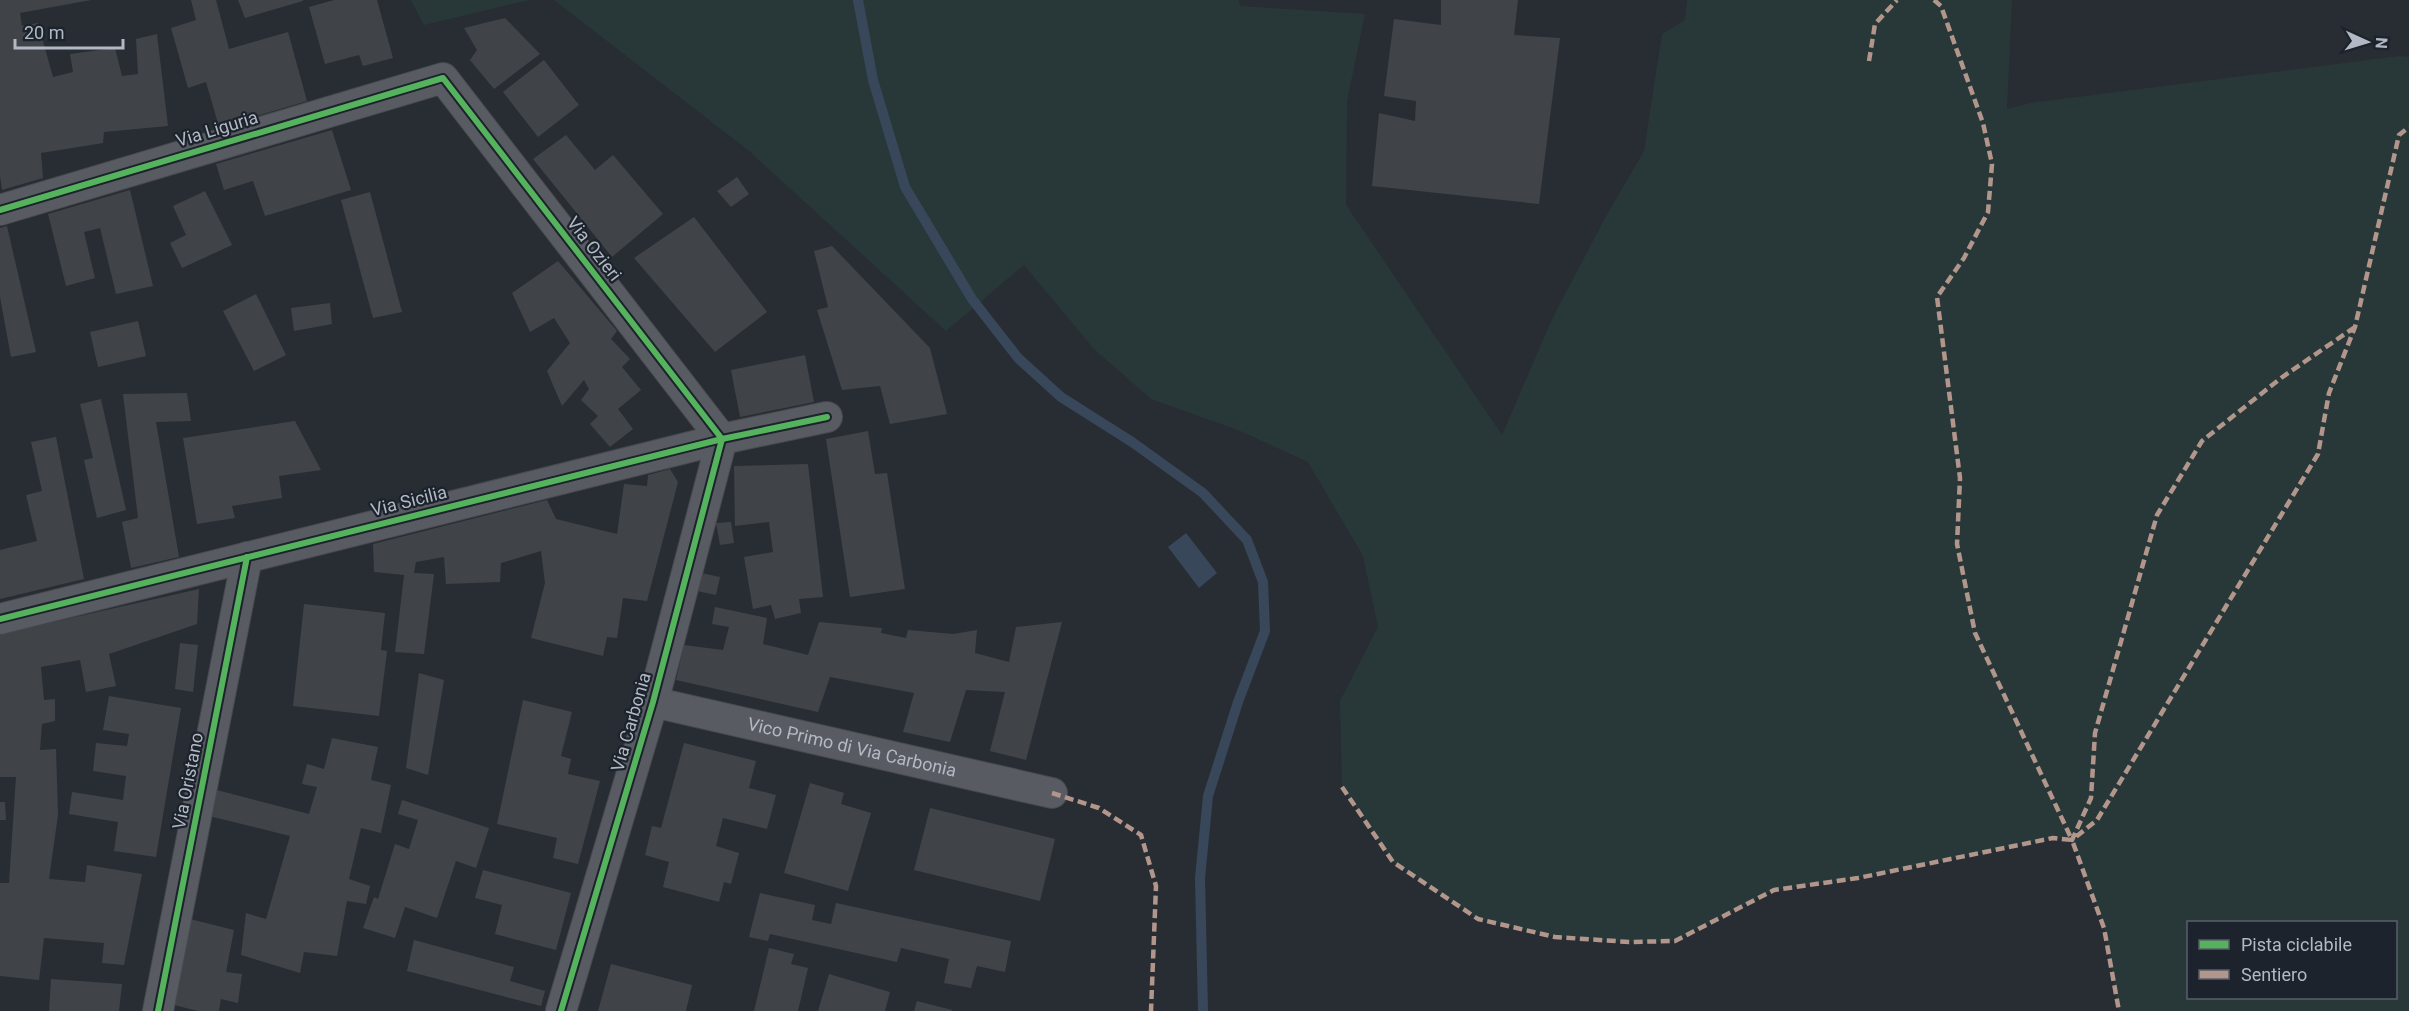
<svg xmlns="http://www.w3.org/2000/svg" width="2409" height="1011" font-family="Roboto,sans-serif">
<rect width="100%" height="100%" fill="#282d33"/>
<g fill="#283839" fill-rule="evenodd">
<polygon points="411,0 529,0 424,25"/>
<path d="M554,0H1239L1240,6L1365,14L1347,101L1346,205L1502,435L1552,319L1605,218L1644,151L1662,34L1685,20L1687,0H2012L2007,109L2031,103L2399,56L2409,57V1011H2119L2104,928L2072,840L2053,838L1858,878L1774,890L1675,941L1629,942L1555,937L1478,919L1393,862L1342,787L1340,701L1378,627L1363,556L1308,462L1238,430L1151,399L1093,348L1024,265L946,331L748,150ZM2188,922H2396V998H2188Z"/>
</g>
<polygon fill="#38475a" points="1186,533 1217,573 1199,588 1168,547"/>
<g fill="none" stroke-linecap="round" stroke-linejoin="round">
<polyline stroke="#38475a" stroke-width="10" points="858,0 873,80 905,187 972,299 1018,358 1061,397 1132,442 1203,493 1247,540 1263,582 1265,631 1238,702 1208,796 1200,878 1203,1011"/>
</g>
<g fill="#404449">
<polygon points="0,0 91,0 20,13 22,26 38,23 53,77 73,72 70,54 115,48 122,76 138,74 136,39 157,34 168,126 104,132 103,143 41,153 43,178 2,190 0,176"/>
<polygon points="191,0 216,0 229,49 288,32 307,101 219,127 206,82 188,88 171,28 196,20"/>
<polygon points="238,0 303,0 303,1 245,18"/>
<polygon points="334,0 377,0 393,58 363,66 359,55 325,64 309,7"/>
<polygon points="1441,0 1518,0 1514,35 1560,38 1539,204 1372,186 1379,113 1415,121 1416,101 1384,96 1394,19 1441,25"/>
<polygon points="505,18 540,54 494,89 470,60 477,50 464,28"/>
<polygon points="544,60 579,105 538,137 503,92"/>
<polygon points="332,130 351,190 265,216 253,181 224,190 216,164"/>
<polygon points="566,135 595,170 613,155 663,214 612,257 533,159"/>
<polygon points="737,177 749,194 731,207 717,191"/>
<polygon points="130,190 153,286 116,294 100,228 84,232 95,278 66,286 48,214"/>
<polygon points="205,191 232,245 182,268 170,243 186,235 173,206"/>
<polygon points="370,192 402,312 373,318 341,200"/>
<polygon points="694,217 767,312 715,352 634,258"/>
<polygon points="7,226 36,352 11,357 0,297 0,228"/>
<polygon points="832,246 930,348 947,414 890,424 880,386 842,390 817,310 828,307 814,251"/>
<polygon points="558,261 617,331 611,339 630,359 622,367 641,390 618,409 633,429 610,447 590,424 598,416 581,400 589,389 584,380 562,406 547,371 570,343 554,318 530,332 512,293"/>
<polygon points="256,294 286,355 254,371 223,311"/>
<polygon points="330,303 332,324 294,331 291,308"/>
<polygon points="138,321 146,356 98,367 90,332"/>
<polygon points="805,355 814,402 740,417 731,370"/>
<polygon points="187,393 191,421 156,422 179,557 131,568 122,522 138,518 123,394"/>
<polygon points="101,399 126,510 97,518 84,460 93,458 80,404"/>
<polygon points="295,421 321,470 279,476 282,498 232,506 235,518 197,524 183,438"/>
<polygon points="868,431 875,474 887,473 905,589 850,597 826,439"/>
<polygon points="56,437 84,579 0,599 0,550 37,541 26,495 42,491 31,442"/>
<polygon points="808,464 823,597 799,599 801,613 775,619 771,605 753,609 744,557 773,552 769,522 735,526 734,466"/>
<polygon points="670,469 678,482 647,601 623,598 617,638 607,637 603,656 531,638 545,583 541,551 501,563 500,582 446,584 444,557 416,562 414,573 434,574 424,654 395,652 404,575 374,572 373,544 547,500 556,519 617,534 624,484 647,486 648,475"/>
<polygon points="731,522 734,543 720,545 716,523"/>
<polygon points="701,573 720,577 716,595 697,591"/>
<polygon points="199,589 197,624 109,654 116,686 86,692 80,660 41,667 44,700 55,699 55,721 42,724 40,750 56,749 58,815 49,879 85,882 87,865 142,874 124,965 102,963 104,943 44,938 39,980 0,976 0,883 9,883 16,777 0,777 0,634"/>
<polygon points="304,604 385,613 381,650 387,651 379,716 293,706"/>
<polygon points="715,607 767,618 763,644 808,655 819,622 882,628 881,633 906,638 908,630 953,634 977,630 975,653 1009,662 1016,627 1062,622 1026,760 990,751 1005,692 966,690 950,742 903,732 914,693 830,677 818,712 676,680 684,645 723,650 729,627 712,624"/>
<polygon points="180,643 198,645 193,692 175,689"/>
<polygon points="419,673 444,680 428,775 406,768"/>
<polygon points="109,696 181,708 156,857 114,851 118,822 69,814 72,792 123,800 126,776 93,771 96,743 127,746 129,734 103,730"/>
<polygon points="523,700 572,712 561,756 571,759 568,774 600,781 578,864 553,858 557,838 497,824"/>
<polygon points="332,738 378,747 371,780 391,785 381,833 361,828 349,879 370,886 366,904 347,901 337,956 304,952 300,973 241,955 246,913 266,919 290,836 209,816 213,789 309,814 317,787 302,784 307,764 324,769"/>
<polygon points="684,743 756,761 749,788 776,795 767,829 723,818 716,846 739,853 731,884 724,882 719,902 663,887 669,862 645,855 652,826 661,828"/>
<polygon points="810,783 844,793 841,804 871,813 848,891 784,873"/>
<polygon points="402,800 489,828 476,868 456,861 437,918 405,907 395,938 363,928 374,897 378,899 395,844 409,849 418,820 398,814"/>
<polygon points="0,802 5,802 6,820 0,820"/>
<polygon points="930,808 1055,839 1040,901 914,870"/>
<polygon points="483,870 571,893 556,950 495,934 502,905 475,898"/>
<polygon points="760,893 815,905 812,920 831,924 836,903 1011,941 1005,972 977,966 971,988 944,983 949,959 901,948 897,962 770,934 768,941 749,937"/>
<polygon points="190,919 234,930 226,972 242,974 238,1003 221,999 219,1011 198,1011 174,1005"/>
<polygon points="414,940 514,967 510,981 545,991 541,1006 407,971"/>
<polygon points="769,948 794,954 791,964 808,968 798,1011 754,1011"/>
<polygon points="611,964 692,985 686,1011 598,1011"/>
<polygon points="829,974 890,992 885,1011 818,1011"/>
<polygon points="51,979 122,984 119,1011 49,1011"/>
<polygon points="917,1001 952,1010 952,1011 914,1011"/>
</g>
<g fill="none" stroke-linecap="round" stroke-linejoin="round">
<defs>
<g id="minor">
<polyline points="0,210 443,78 722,439"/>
<polyline points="0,619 722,439 827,417"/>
<path id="s1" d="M653,702L1052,793"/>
<polyline points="158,1011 247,557"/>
<polyline points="561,1011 653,702 722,439"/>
</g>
</defs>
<use href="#minor" stroke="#46494e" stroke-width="32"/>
<use href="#minor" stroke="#585b61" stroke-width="30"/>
<g stroke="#b2968c" stroke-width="4.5" stroke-dasharray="9 4.5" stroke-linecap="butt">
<polyline points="1934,0 1941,6 1983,123 1992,164 1988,212 1964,258 1937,297 1960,478 1957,544 1975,633 2072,840"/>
<polyline points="1869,61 1875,24 1897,0"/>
<polyline points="2355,327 2281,378 2202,441 2157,515 2095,733 2091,798 2072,840 2097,820 2318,454 2329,393 2355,327 2399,135 2409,127"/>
<polyline points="1342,787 1393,862 1478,919 1555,937 1629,942 1675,941 1774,890 1858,878 2053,838 2072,840 2104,928 2119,1011"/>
<polyline points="1052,793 1099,808 1141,835 1156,886 1151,1011"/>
</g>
<defs>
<g id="cycleway">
<polyline points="0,210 443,78 722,439"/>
<polyline points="0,619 722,439 827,417"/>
<polyline points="158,1011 247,557"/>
<polyline points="561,1011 653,702 722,439"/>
</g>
</defs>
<use href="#cycleway" stroke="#1c232c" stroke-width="10"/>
<use href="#cycleway" stroke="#56b35d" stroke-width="6"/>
</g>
<g text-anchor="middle" stroke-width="4.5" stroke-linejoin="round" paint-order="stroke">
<g font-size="18" fill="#b2b9c4" stroke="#1c232c">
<text transform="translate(217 129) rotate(-17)" y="6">Via Liguria</text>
<text transform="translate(594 249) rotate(52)" y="6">Via Ozieri</text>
<text transform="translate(409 501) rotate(-14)" y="6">Via Sicilia</text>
<text transform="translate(631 722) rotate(-74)" y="6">Via Carbonia</text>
<text dy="6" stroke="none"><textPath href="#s1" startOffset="204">Vico Primo di Via Carbonia</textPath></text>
<text transform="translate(188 781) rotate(-79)" y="6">Via Oristano</text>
</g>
</g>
<rect x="2187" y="921" width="210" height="78" fill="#1c232c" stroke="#585f69" stroke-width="1.5"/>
<rect x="2199" y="940" width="30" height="9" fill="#56b35d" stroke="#585f69" stroke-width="1.5"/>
<text x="2241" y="951" font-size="18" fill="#b2b9c4">Pista ciclabile</text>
<rect x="2199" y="970" width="30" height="9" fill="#b2968c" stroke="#585f69" stroke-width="1.5"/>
<text x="2241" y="981" font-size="18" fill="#b2b9c4">Sentiero</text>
<g transform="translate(2367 42) rotate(94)" stroke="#1c232c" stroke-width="4.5" paint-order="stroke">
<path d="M0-4.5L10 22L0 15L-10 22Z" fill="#b2b9c4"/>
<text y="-9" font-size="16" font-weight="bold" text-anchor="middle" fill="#b2b9c4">N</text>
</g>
<path d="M15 39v9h108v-9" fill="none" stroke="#b2b9c4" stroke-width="3"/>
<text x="24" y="39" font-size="18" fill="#b2b9c4" stroke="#1c232c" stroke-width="4.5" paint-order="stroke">20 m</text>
</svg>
